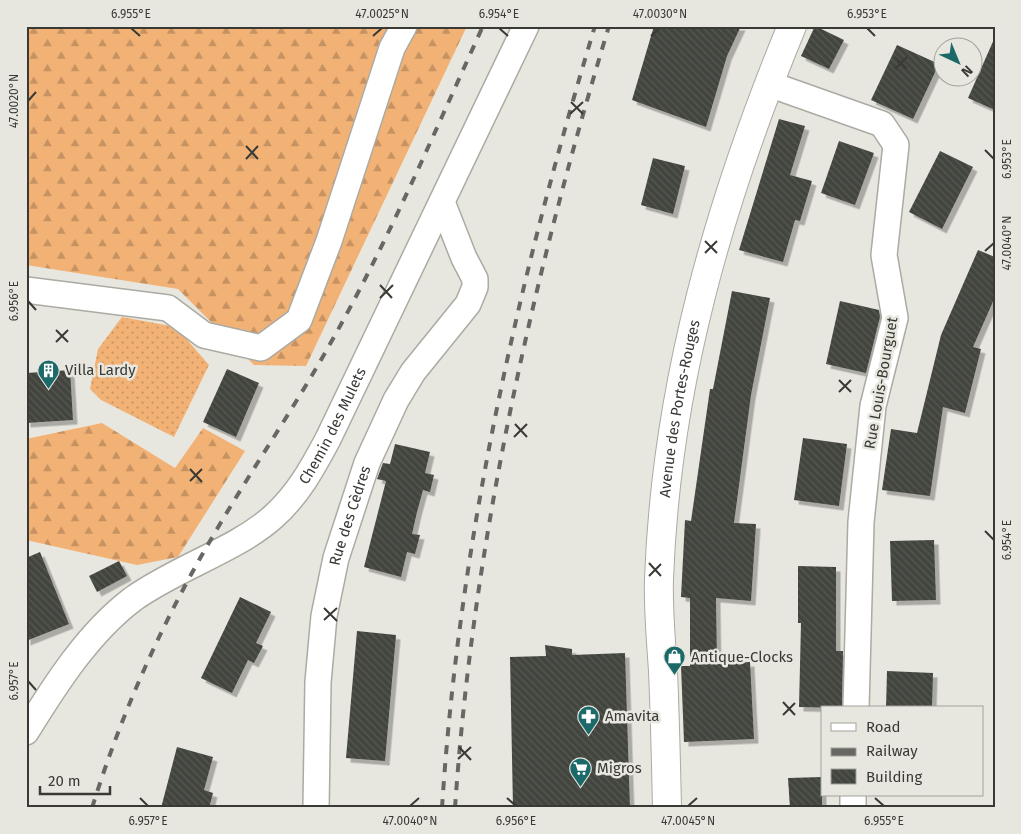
<svg xmlns="http://www.w3.org/2000/svg" width="1021" height="834" font-family="'Fira Sans',sans-serif">
<defs>
<pattern id="grass-dots" width="8" height="8" patternUnits="userSpaceOnUse" patternTransform="scale(1.25)"><rect width="8" height="8" fill="#f3b275"/><path d="M2 2h.1M6 6h.1" fill="none" stroke="#c69261" stroke-width="1.8" stroke-linecap="round"/></pattern>
<pattern id="forest-firs" width="22" height="20" patternUnits="userSpaceOnUse" patternTransform="scale(1.25)"><rect width="22" height="20" fill="#f3b275"/><path d="M5 1l3.5 6h-7zM16 11l3.5 6h-7z" fill="#c69261"/></pattern>
<pattern id="building-back-hatch" width="6" height="6" patternUnits="userSpaceOnUse" patternTransform="scale(1.25)"><rect width="6" height="6" fill="#42443e"/><path d="M-1 5l2 2M0 0l6 6M5-1l2 2" fill="none" stroke="#565752"/></pattern>
<filter id="shadow"><feDropShadow dx="4.5" dy="4.5" stdDeviation="0" flood-color="#0004"/></filter>
</defs>
<rect width="100%" height="100%" fill="#e8e7df"/>
<polygon fill="url(#grass-dots)" points="122,317 176,327 209,365 174,437 101,400 90,389 98,349"/>
<g fill="url(#forest-firs)">
<polygon points="26,26 467,26 306,366 254,365 178,289 26,265"/>
<polygon points="102,423 175,468 203,428 245,451 178,557 137,565 26,540 26,439"/>
</g>
<g fill="url(#building-back-hatch)" filter="url(#shadow)">
<polygon points="654,26 741,26 727,56 706,127 632,100"/>
<polygon points="815,26 844,40 829,69 801,56"/>
<polygon points="995,37 995,110 968,98"/>
<polygon points="897,45 939,64 913,119 871,100"/>
<polygon points="779,119 805,126 790,175 812,181 800,221 795,220 783,262 739,250"/>
<polygon points="839,141 874,153 855,205 821,193"/>
<polygon points="940,151 973,167 942,229 909,212"/>
<polygon points="653,158 685,166 673,214 641,205"/>
<polygon points="978,250 995,257 995,297 973,347 981,349 965,413 943,407 930,496 882,490 891,429 917,433 941,335"/>
<polygon points="732,291 770,298 751,395 734,523 756,524 751,601 716,598 717,664 750,662 754,739 684,742 681,666 690,666 690,598 681,597 685,520 691,521 710,389 713,389"/>
<polygon points="840,301 879,310 880,317 866,373 826,364"/>
<polygon points="227,369 259,383 236,437 203,422"/>
<polygon points="70,370 73,420 26,423 26,405 29,405 27,373"/>
<polygon points="803,438 847,444 839,506 794,500"/>
<polygon points="395,444 430,452 425,473 434,475 430,492 423,490 417,512 412,534 420,535 415,554 407,552 401,577 364,567 386,481 377,479 383,463 390,464"/>
<polygon points="934,540 936,600 892,601 890,541"/>
<polygon points="40,552 69,624 26,641 26,558"/>
<polygon points="119,561 127,576 97,592 89,576"/>
<polygon points="798,566 836,567 836,651 843,651 842,708 799,707 801,623 798,623"/>
<polygon points="240,597 271,612 256,643 263,646 254,663 248,660 232,693 201,678"/>
<polygon points="357,631 396,635 385,761 346,758"/>
<polygon points="545,645 572,649 572,655 625,653 630,808 513,808 510,657 546,656"/>
<polygon points="887,671 933,673 932,708 886,708"/>
<polygon points="177,747 213,757 204,790 213,793 209,808 161,808"/>
<polygon points="822,777 822,808 790,808 788,778"/>
</g>
<g fill="none" stroke-linecap="round" stroke-linejoin="round">
<defs>
<g id="minor">
<polyline points="769,84 882,124 896,145 884,255 895,318 873,406 861,522 856,708"/>
<polyline points="26,290 168,308 204,335 261,348 299,320 329,241 392,48 404,26"/>
<path id="s1" d="M26,732C55,685 88,633 133,599C176,568 236,550 273,517C298,495 313,467 328,439L526,26"/>
<path id="s2" d="M316,808L318,682L324,616L336,558L367,463L396,400L413,372L468,304L475,287V279L464,258L442,202"/>
<polyline points="853,808 853,795"/>
</g>
<g id="major">
<path id="s3" d="M667,808C666,762 665,717 663,671C661,640 658,609 659,579C666,386 719,203 792,26"/>
</g>
</defs>
<use href="#minor" stroke="#abaaa3" stroke-width="28"/>
<use href="#major" stroke="#abaaa3" stroke-width="30"/>
<use href="#minor" stroke="#fff" stroke-width="25"/>
<use href="#major" stroke="#fff" stroke-width="28"/>
<g stroke="#676763" stroke-width="4" stroke-dasharray="9 9" stroke-linecap="butt">
<path d="M92,808C123,708 166,614 220,524C256,463 296,405 330,344C388,242 434,133 483,26"/>
<path d="M442,808C459,543 518,280 595,26"/>
<path d="M455,808C473,543 532,280 609,26"/>
</g>
</g>
<path fill="none" stroke="#393936" stroke-width="2" d="M131,28L140,36M499,28L508,36M867,28L875,36M373,36L382,28M651,36L660,28M895,57L907,69M895,69L907,57M28,101L36,92M571,102L583,114M570,114L583,102M246,146L258,159M985,150L994,159M246,159L258,146M705,241L717,253M985,251L994,243M705,253L717,241M380,285L392,298M380,298L393,285M28,301L36,310M56,330L68,342M56,342L68,330M839,380L851,392M839,392L851,380M515,424L527,437M514,437L527,424M190,469L202,482M190,481L202,469M985,531L994,540M649,563L661,576M649,576L661,564M324,608L337,621M324,620L337,608M28,681L36,690M783,702L795,715M783,715L795,703M459,747L471,760M458,759L471,747M140,798L148,806M507,798L516,806M875,798L884,806M410,806L419,798M688,806L697,798"/>
<defs>
<symbol id="building-pin" viewBox="-11 -11 22 30"><path d="M0 17L-7.5 6A9.5 9.5 0 1 1 7.5 6Z" fill="#1c696a" stroke="#e8e7df"/><path d="M-4-6H4V6H1V3H-1V6H-4ZM-2.5-4.3h1.7v1.8h-1.7ZM.8-4.3h1.7v1.8H.8ZM-2.5-1h1.7V.8h-1.7ZM.8-1h1.7V.8H.8Z" fill="#fff"/></symbol>
<symbol id="shop-pin" viewBox="-11 -11 22 30"><path d="M0 17L-7.5 6A9.5 9.5 0 1 1 7.5 6Z" fill="#1c696a" stroke="#e8e7df"/><path d="M-5-2.5h2.3a2.7 3.5 0 0 1 5.4 0H5L5.5 6h-11ZM-1.5-2.5h3a1.5 2.3 0 0 0-3 0Z" fill="#fff"/></symbol>
<symbol id="pharmacy-pin" viewBox="-11 -11 22 30"><path d="M0 17L-7.5 6A9.5 9.5 0 1 1 7.5 6Z" fill="#1c696a" stroke="#e8e7df"/><path d="M-2-6h4v4h4v4h-4v4h-4v-4h-4v-4h4Z" fill="#fff"/></symbol>
<symbol id="supermarket-pin" viewBox="-11 -11 22 30"><path d="M0 17L-7.5 6A9.5 9.5 0 1 1 7.5 6Z" fill="#1c696a" stroke="#e8e7df"/><path d="M-6-5.5h2.5l.6 2H6L4.5 2H-2.5L-4.4-4H-6ZM-1.5 3.2a1.3 1.3 0 1 0 .1 0ZM3 3.2a1.3 1.3 0 1 0 .1 0Z" fill="#fff"/></symbol>
</defs>
<g fill-rule="evenodd">
<use href="#building-pin" x="36" y="358" width="25" height="34"/>
<use href="#shop-pin" x="662" y="644" width="25" height="34"/>
<use href="#pharmacy-pin" x="576" y="704" width="25" height="34"/>
<use href="#supermarket-pin" x="568" y="756" width="25" height="34"/>
</g>
<g text-anchor="middle" stroke-width="5" stroke-linejoin="round" paint-order="stroke">
<g font-size="15" fill="#393936" stroke="#e8e7df" text-anchor="start">
<text x="65" y="375">Villa Lardy</text>
<text x="691" y="662">Antique-Clocks</text>
<text x="605" y="721">Amavita</text>
<text x="597" y="773">Migros</text>
</g>
<g font-size="15" fill="#393936" stroke="#e8e7df">
<text transform="translate(881 383) rotate(-80)" y="5">Rue Louis-Bourguet</text>
<text dy="5" stroke="none"><textPath href="#s3" startOffset="401">Avenue des Portes-Rouges</textPath></text>
<text dy="5" stroke="none"><textPath href="#s1" startOffset="444">Chemin des Mulets</textPath></text>
<text dy="5" stroke="none"><textPath href="#s2" startOffset="296">Rue des Cèdres</textPath></text>
</g>
</g>
<rect width="1021" height="834" fill="none" stroke="#e8e7df" stroke-width="55"/>
<rect x="821" y="706" width="162" height="90" fill="#e8e7df" stroke="#a2a19b"/>
<rect x="831" y="723" width="25" height="8" fill="#ffffff" stroke="#a2a19b"/>
<text x="866" y="732" font-size="15" fill="#393936">Road</text>
<rect x="831" y="748" width="25" height="8" fill="#676763" stroke="#a2a19b"/>
<text x="866" y="756" font-size="15" fill="#393936">Railway</text>
<rect x="831" y="769" width="25" height="15" fill="url(#building-back-hatch)" stroke="#a2a19b"/>
<text x="866" y="782" font-size="15" fill="#393936">Building</text>
<g transform="translate(958 62) rotate(136)"><circle r="24" fill="#e8e7df" stroke="#a2a19b"/>
<path d="M0-4L9 19L0 12L-9 19Z" fill="#1c696a"/>
<text y="-8" font-size="14" font-weight="bold" text-anchor="middle" fill="#393936">N</text>
</g>
<path d="M40 786v8h70v-8" fill="none" stroke="#393936" stroke-width="2.5"/>
<text x="48" y="786" font-size="15" fill="#393936" stroke="#e8e7df" stroke-width="4" paint-order="stroke">20 m</text>
<rect x="28" y="28" width="966" height="778" fill="none" stroke="#393936" stroke-width="2"/>
<g font-size="12" text-anchor="middle" fill="#393936">
<text x="131" y="18">6.955°E</text>
<text x="382" y="18">47.0025°N</text>
<text x="499" y="18">6.954°E</text>
<text x="660" y="18">47.0030°N</text>
<text x="867" y="18">6.953°E</text>
<text transform="translate(14 101) rotate(-90)" y="4">47.0020°N</text>
<text transform="translate(1007 159) rotate(-90)" y="4">6.953°E</text>
<text transform="translate(1007 243) rotate(-90)" y="4">47.0040°N</text>
<text transform="translate(14 301) rotate(-90)" y="4">6.956°E</text>
<text transform="translate(1007 540) rotate(-90)" y="4">6.954°E</text>
<text transform="translate(14 681) rotate(-90)" y="4">6.957°E</text>
<text x="148" y="825">6.957°E</text>
<text x="410" y="825">47.0040°N</text>
<text x="516" y="825">6.956°E</text>
<text x="688" y="825">47.0045°N</text>
<text x="884" y="825">6.955°E</text>
</g>
</svg>
